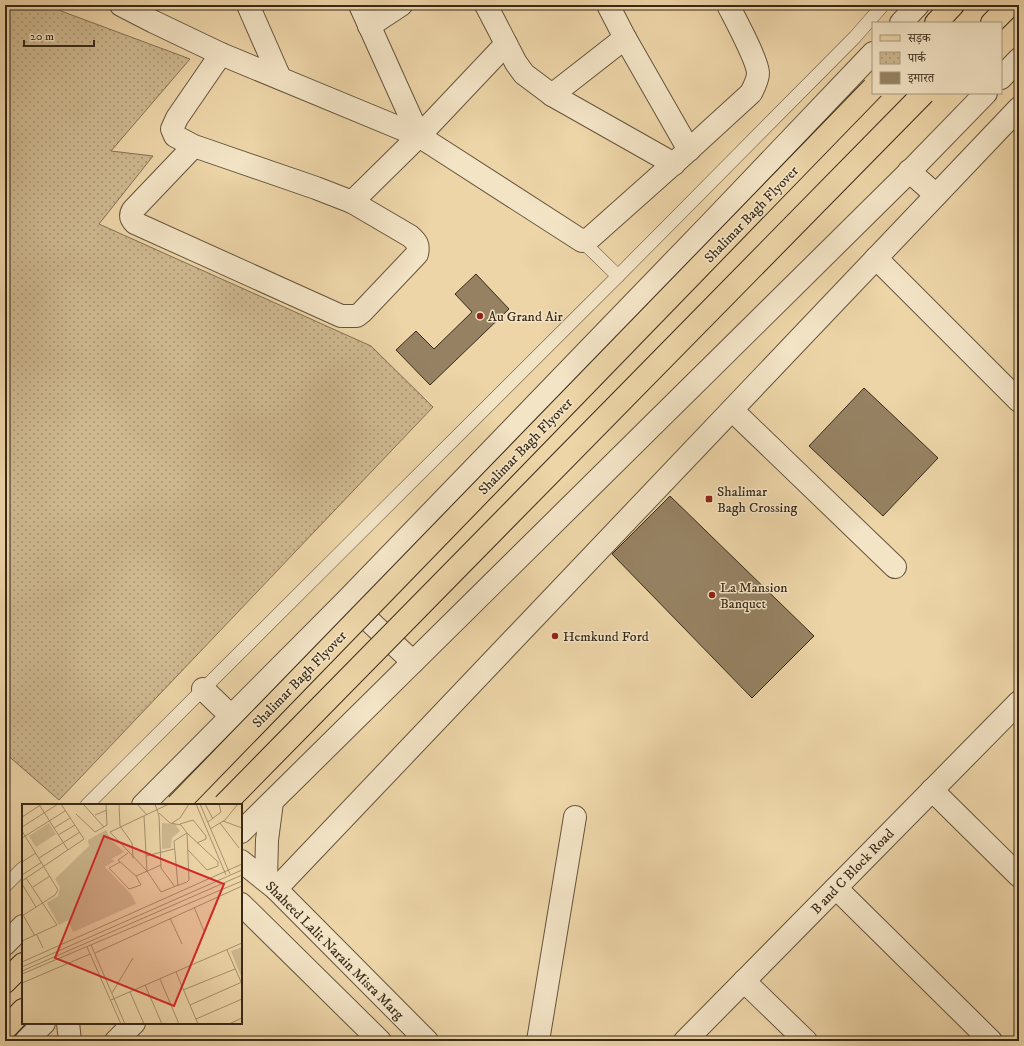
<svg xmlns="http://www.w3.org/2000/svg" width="1024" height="1046" font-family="'IM FELL DW Pica','Noto Serif Devanagari',serif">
<defs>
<pattern id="park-dots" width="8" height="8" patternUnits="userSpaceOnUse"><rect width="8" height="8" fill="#ceb890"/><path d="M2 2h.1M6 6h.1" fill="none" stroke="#a89675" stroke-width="1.8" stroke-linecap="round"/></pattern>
</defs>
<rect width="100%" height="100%" fill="#edd5a8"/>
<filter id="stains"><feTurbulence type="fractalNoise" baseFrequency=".005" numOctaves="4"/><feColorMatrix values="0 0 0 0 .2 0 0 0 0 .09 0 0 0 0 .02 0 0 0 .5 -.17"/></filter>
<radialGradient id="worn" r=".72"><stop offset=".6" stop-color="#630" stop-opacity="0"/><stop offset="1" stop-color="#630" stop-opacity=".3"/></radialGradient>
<polygon fill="url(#park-dots)" stroke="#837054" points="5,5 55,5 61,11 190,59 111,151 153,156 99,224 371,346 433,407 59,800 5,753"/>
<g fill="#968263" stroke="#382918">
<polygon points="476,274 509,309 430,385 396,350 416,331 434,349 472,312 455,294"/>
<polygon points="864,388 938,458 883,516 809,446"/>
<polygon points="670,496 814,636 752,698 612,554"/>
</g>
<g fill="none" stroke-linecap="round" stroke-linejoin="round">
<defs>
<g id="service">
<polyline points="582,241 618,276"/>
<polyline points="87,805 618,276 855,37 883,5"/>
<polyline points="5,886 23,868"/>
</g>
<g id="minor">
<path d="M121,5L154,22L221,54L419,136L582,241L590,238L681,157L751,93C754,87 758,80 758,73C757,59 735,19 728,5"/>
<polyline points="248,5 280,78"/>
<polyline points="360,5 419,136"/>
<polyline points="486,5 516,63 524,74 552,95 674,164"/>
<polyline points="608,5 625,38 689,150"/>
<polyline points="369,26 401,5"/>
<polyline points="552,95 625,38"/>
<path d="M194,146L133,210C130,215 130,218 135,223L341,316H357L362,312L417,254C419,245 417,242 410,236L352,202L316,188L194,146L175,136L172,129L177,118L221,54"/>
<polyline points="352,202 419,136 506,44"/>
<polyline points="876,258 1019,401"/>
<polyline points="732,410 895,567"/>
<polyline points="203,689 231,716"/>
<polyline points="932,790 1019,876"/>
<polyline points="836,888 991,1041"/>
<polyline points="276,889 1019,108"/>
<polyline points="744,981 806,1041"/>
<polyline points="116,1041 134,1023"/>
<polyline points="538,1041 575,817"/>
<polyline points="685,1041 1019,702"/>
</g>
<g id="tertiary">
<polyline points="901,23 918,5"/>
<polyline points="1001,78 1019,59"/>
<polyline points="909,171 936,195"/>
<polyline points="349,602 413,662"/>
<polyline points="143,805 347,600 713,221 873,53"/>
<polyline points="241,832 914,167 986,93"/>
<polyline points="241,861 276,889 427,1041"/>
<polyline points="266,880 267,840 272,802"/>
<polyline points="241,904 380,1041"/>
<polyline points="5,944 23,926"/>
<polyline points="68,1023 70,1041"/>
<polyline points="26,1041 44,1023"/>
</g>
<g id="primary">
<polyline points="936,23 953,5"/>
<polyline points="992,23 1010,5"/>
<polyline points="5,982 23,964"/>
<polyline points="5,1029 23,1010"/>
</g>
</defs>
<use href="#service" stroke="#65543c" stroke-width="14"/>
<use href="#minor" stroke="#65543c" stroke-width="24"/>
<use href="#tertiary" stroke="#65543c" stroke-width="24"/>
<use href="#primary" stroke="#382918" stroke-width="24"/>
<use href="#service" stroke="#f3e4c6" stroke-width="13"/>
<use href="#minor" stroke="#f3e4c6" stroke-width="22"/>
<use href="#tertiary" stroke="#f3e4c6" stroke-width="22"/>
<use href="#primary" stroke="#edd5a8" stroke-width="22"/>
<defs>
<g id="primary-bridge">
<polyline points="177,805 873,88"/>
<polyline points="224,805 924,93"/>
</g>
</defs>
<use href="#primary-bridge" stroke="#382918" stroke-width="24" stroke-linecap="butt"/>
<use href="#primary-bridge" stroke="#edd5a8" stroke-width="22"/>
</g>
<g fill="#8f2418" stroke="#f3e4c6" stroke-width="1.5">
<circle cx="480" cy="316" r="4"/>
<rect x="705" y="495" width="8" height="8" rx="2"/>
<circle cx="712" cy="595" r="4"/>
<circle cx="555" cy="636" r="4"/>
</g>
<g text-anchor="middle" stroke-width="3" stroke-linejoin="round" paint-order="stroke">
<g font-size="14" fill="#382918" stroke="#f3e4c6">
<text transform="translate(751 214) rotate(-46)" y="5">Shalimar Bagh Flyover</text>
<text transform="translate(525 446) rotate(-46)" y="5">Shalimar Bagh Flyover</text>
<text transform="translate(299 679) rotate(-46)" y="5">Shalimar Bagh Flyover</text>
<text transform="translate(852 871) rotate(-46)" y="5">B and C Block Road</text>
<text transform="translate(335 950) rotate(45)" y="5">Shaheed Lalit Narain Misra Marg</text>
</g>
<g font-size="14" fill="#382918" stroke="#f3e4c6" text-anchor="start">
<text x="488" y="321">Au Grand Air</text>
<text x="717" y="496">Shalimar<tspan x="717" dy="16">Bagh Crossing</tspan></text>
<text x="720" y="592">La Mansion<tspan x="720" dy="16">Banquet</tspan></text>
<text x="563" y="641">Hemkund Ford</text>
</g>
</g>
<g transform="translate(22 804)">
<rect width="220" height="220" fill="#edd5a8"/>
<path d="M27,19L34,30L14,43L7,32ZM140,19L153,20L158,27L150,34L149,44L140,45ZM84,26L89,36L102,48L89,55L93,57L83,63L109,90L114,100L51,128L46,116L37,121L25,99L36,92L38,83L33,75L67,42L66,36ZM220,143V175L209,147Z" fill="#ceb890"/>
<path fill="none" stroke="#a5906e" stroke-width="1" d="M61,0L82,23M97,0L98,22L110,39L111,54M115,0L125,11M133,0L137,12L139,64L153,83M147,0L88,28L125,67L139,88L154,82L165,78L167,76L165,29L152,37L156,82M174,0L204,71M178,0L208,70M183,0L191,15M18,2L46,46M137,9L148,19L159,21L165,29L196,58V62L185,66L166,46M54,10L73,28L85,21L84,0M73,11L85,6M122,12L125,67M0,13L20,0M201,17L220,24M186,18L199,8L197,0M150,19L158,14L167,0M198,19L217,44M158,20L171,16L184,32V35L175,39M0,23L36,0M32,24L48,14M188,25L203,16L216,0M0,27L36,86L33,91L0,112M36,31L53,21M0,34L43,7M124,52L152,45M17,54L58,28M0,58L14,49M98,58L87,64L107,85L119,81L114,72L96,56L106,49M0,71L20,58M114,72L139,61M0,77L62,35L39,0M0,80L14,103M11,83L28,72M172,103L182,127M1,111L13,132M148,114L160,140M15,131L21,144M0,137L35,121L4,74M69,141L103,220M65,143L99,220M205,146L220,180M73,149L220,82M0,158L220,60M0,163L220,66M0,167L220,71M154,168L176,220M0,170L220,77M138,175L157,220M0,179L68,150M123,181L140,220M161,186L213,165M108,188L122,220M90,189L111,154M89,196L220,139M168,201L220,178M174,215L220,195M207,220L220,214"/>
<path fill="#d62828" fill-opacity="0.15" stroke="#d62828" stroke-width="2" d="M82,32L202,80L152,202L33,154Z"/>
<rect width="220" height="220" fill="none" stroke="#382918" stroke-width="2"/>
</g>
<rect width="1024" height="1046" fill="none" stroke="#edd5a8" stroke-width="20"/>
<rect x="6" y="6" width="1012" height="1034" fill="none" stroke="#382918" stroke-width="2"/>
<rect x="10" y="10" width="1004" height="1026" fill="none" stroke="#382918"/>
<rect x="872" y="22" width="130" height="72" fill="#f3e4c6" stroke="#a89980"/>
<rect x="880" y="35" width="20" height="6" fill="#edd5a8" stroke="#a89980"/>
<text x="908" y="42" font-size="12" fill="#382918">सड़क</text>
<rect x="880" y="52" width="20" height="12" fill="url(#park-dots)" stroke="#a89980"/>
<text x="908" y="62" font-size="12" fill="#382918">पार्क</text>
<rect x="880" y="72" width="20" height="12" fill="#968263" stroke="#a89980"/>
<text x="908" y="82" font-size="12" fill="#382918">इमारत</text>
<path d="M24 40v6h70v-6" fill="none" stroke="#382918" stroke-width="2"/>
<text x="30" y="40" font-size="12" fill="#382918" stroke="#f3e4c6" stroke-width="3" paint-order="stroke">20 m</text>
<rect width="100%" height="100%" filter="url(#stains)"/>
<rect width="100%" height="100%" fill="url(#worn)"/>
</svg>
